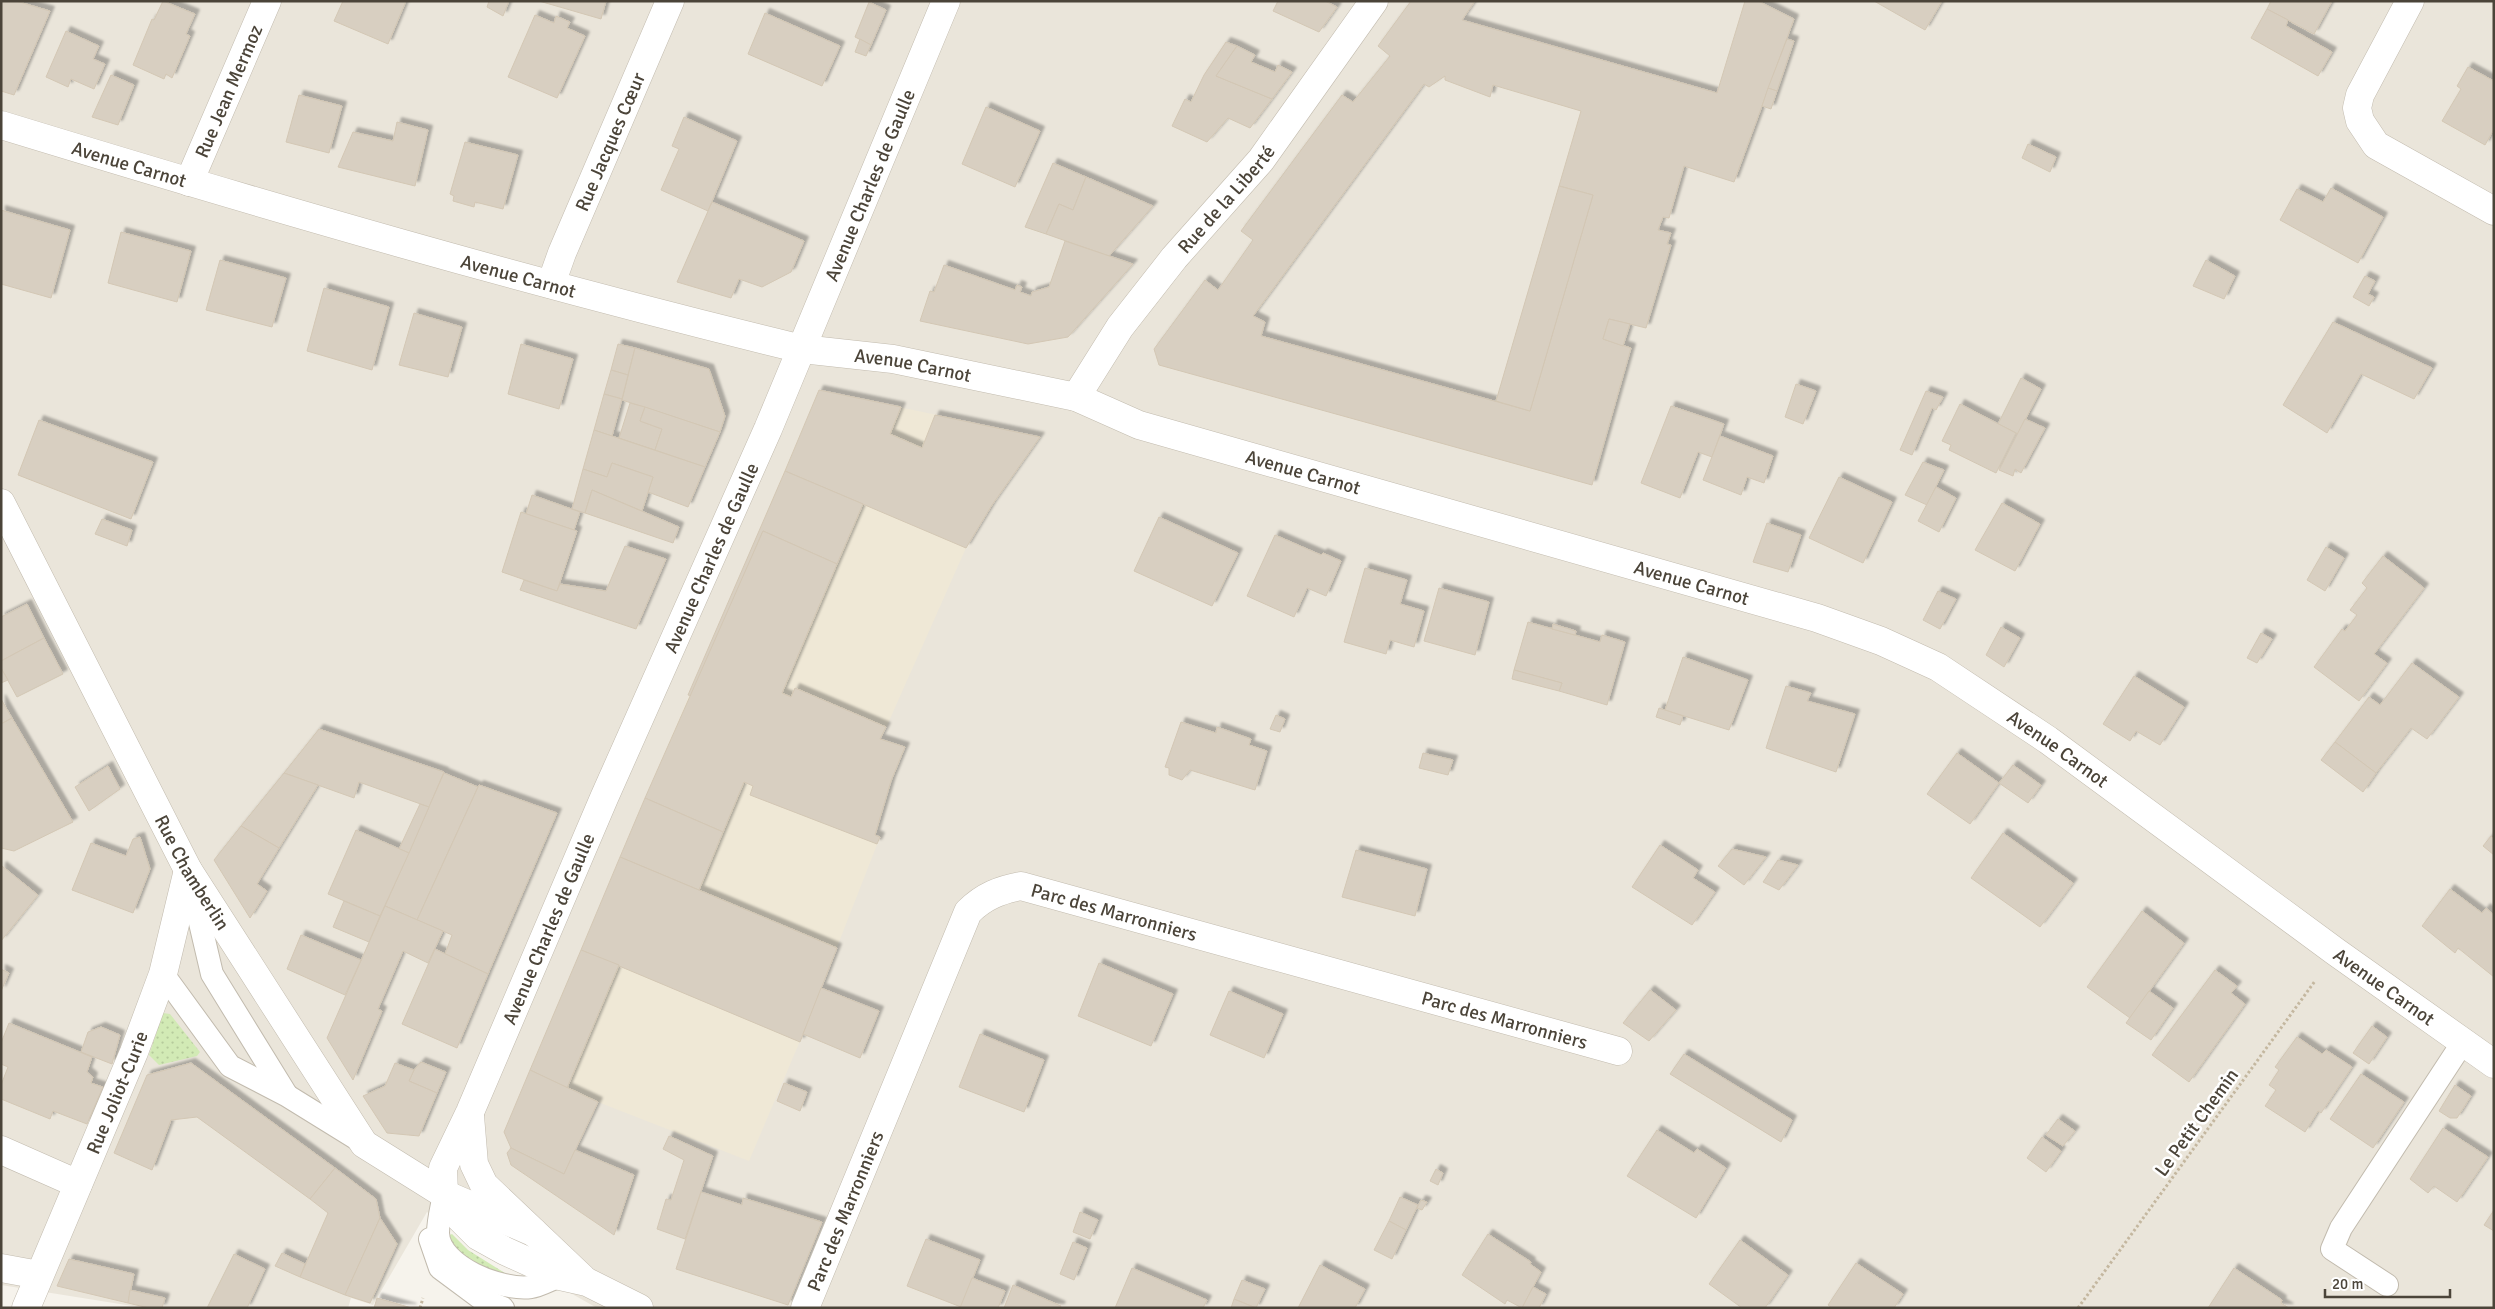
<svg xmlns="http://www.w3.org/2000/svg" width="2495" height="1309" font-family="Signika,sans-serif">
<defs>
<pattern id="grass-dots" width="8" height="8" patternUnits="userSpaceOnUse" patternTransform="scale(1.25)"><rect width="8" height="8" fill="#d2eab5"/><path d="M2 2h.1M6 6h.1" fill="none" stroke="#b6ca9c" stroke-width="1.8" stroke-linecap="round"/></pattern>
<filter id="shadow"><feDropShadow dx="4.5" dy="-4.5" stdDeviation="1" flood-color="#0004"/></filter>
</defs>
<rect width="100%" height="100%" fill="#f6f3ec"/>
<polygon fill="#eae5da" points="1,1 2494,1 2494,1308 597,1308 427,1212 373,1305 351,1298 348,1308 145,1308 1,1285"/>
<polygon fill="#efe8d6" points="819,390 1040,437 992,505 966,548 881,739 905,747 891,781 875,835 880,837 803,1034 749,1161 598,1102 530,1070"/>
<g fill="url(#grass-dots)">
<polygon points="163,1013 170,1014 200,1052 197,1056 159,1065 149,1055"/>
<polygon points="452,1234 468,1250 508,1275 506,1278 468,1261 445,1237"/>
</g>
<g fill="#d8cfc1" stroke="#d3c7b4" fill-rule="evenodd" filter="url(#shadow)">
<polygon points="1,1 16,1 50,11 14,95 1,91"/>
<polygon points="163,1 195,14 186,34 190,36 172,78 166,74 164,79 133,65 152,19 154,20"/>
<polygon points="343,1 406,1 388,44 334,21"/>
<polygon points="489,1 509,1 503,16 487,7"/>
<polygon points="539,1 606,1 601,19"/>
<polygon points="1278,1 1325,1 1337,7 1319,32 1273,11"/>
<path d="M1411,1H1475L1462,20L1717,93L1745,1H1758L1794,19L1734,182L1684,166L1669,218L1663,217L1658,230L1671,233L1667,244L1671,245L1646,328L1609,319L1603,339L1631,348L1592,485L1159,365L1154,349L1205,280L1218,290L1253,240L1241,231L1342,95L1353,102L1390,56L1378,46ZM1445,76V80L1490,97L1493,85L1581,111L1559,186L1593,195L1530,411L1261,336L1265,322L1253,316L1424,84L1429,87Z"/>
<polygon points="1874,1 1942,1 1925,30"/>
<polygon points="2271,1 2332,1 2314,34 2267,9"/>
<polygon points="869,2 886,10 871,45 855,37"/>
<polygon points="2267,9 2288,20 2286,26 2332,52 2318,76 2251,38"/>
<polygon points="765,13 840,46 822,86 748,54"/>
<polygon points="535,15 554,23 556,16 570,22 567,28 585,36 557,98 508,77"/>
<polygon points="66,31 99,46 93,59 105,64 94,89 71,79 68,87 46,77"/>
<polygon points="860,39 871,45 866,56 855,52"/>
<polygon points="1787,39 1794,41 1777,91 1768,88"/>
<polygon points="1226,42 1237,46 1216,76 1272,99 1250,128 1228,118 1207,142 1172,126 1185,99 1191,102 1204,75"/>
<polygon points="1237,46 1255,55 1251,62 1275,72 1278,65 1292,72 1272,99 1216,76"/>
<polygon points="2468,67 2494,81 2494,129 2485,145 2442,121 2461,89 2457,86"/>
<polygon points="111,75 134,85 118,125 92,117"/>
<polygon points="1768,88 1777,91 1771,109 1762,106"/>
<polygon points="299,95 342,106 329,153 286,142"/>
<polygon points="986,107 1040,131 1015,187 962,164"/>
<polygon points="684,117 737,141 708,211 661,190 679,149 672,146"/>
<polygon points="397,122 428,130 415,186 338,167 353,132 393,141"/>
<polygon points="465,142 518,155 503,209 475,202 474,207 453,201 454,196 450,194"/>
<polygon points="2028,144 2056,157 2050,172 2022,158"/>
<polygon points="1053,163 1086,177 1073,210 1059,204 1046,234 1025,227"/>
<polygon points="1086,177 1153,206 1109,256 1046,234 1059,204 1073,210"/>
<polygon points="1559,186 1593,195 1530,411 1496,401"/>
<polygon points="2331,188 2383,217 2358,263 2280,220 2297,189 2323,202"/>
<polygon points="712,202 804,241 791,272 762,287 739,279 731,298 677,282"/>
<polygon points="1,210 70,230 51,298 1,284"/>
<polygon points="121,232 191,251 177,302 108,283"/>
<polygon points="1065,241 1133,264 1068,337 1028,344 920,321 930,291 934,292 944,265 1015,290 1017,285 1022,287 1020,292 1031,296 1032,292 1049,287"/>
<polygon points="220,260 286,278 272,327 206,310"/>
<polygon points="2206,260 2235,276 2224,299 2193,286"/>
<polygon points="2365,276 2375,281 2368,294 2374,297 2369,306 2353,297"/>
<polygon points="324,288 389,307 372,370 307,351"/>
<polygon points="414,313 462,327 448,377 399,365"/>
<polygon points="1609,319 1630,324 1623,346 1603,339"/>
<polygon points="2333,322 2432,368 2414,399 2361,374 2327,433 2283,405"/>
<polygon points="521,344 573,359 559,409 508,394"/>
<polygon points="618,344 635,348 628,375 611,370"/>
<polygon points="635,348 709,369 725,416 720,432 622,400"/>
<polygon points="611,370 628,375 622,399 604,394"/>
<polygon points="2021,378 2041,389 2018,434 1998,424"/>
<polygon points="1796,384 1816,391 1803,424 1785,417"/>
<polygon points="819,390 901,407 890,434 922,448 935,415 1040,437 992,505 966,548 785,471"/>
<polygon points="1926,391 1943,397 1936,410 1932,408 1912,455 1900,450"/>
<polygon points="604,394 622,399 612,436 594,430"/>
<polygon points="630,403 645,407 640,421 662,429 655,450 619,438"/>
<polygon points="1960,404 2016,433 1996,473 1949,450 1951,445 1942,441"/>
<polygon points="1671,406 1724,424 1712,457 1698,452 1680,498 1641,483"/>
<polygon points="645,407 720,432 705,467 655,450 662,429 640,421"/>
<polygon points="2025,419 2045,428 2021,473 2015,469 2013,476 1999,470"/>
<polygon points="39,420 153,462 131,519 18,475"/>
<polygon points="594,430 705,467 688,507 648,492 653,477 612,463 607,477 583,469"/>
<polygon points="1720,436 1773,456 1764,483 1747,477 1741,495 1703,480"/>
<polygon points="1923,462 1944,470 1927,505 1905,495"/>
<polygon points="612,463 653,477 642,511 592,490 585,513 572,509 583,469 607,477"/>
<polygon points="785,471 863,504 837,564 763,531 692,696 688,695"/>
<polygon points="1839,477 1892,502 1863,563 1809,538"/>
<polygon points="1936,487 1956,498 1939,532 1918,521"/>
<polygon points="592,490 679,527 673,543 585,513"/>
<polygon points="532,495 580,512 574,530 526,514"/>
<polygon points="2002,503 2040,524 2015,571 1975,550"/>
<polygon points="521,512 577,531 557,591 502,572"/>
<polygon points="1159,517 1238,553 1212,606 1134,571"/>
<polygon points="102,519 132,530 127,546 95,534"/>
<polygon points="1767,523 1801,535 1788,572 1753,562"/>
<polygon points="763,531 837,564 782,693 791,697 795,688 886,727 880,739 905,747 891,781 875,835 880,837 877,844 750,795 753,786 744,782 723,832 645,798"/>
<polygon points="1275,535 1321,555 1323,553 1341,561 1326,596 1307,588 1294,617 1247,596"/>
<polygon points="625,546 666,559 636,629 520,590 524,580 557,591 560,584 606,591"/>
<polygon points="2326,547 2344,558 2325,591 2307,580"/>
<polygon points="2383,556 2424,588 2374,654 2387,663 2359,701 2314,667 2342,629 2345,631 2357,615 2350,610 2367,588 2362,583"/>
<polygon points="1365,568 1407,580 1400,604 1424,611 1414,647 1390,640 1386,654 1344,642"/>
<polygon points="1439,588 1489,602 1475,655 1424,641"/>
<polygon points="1938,591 1956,599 1940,629 1923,620"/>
<polygon points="27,604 44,638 1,661 1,617"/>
<polygon points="1528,622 1600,642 1602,635 1625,642 1607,705 1559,691 1562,683 1514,670"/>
<polygon points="1553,624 1576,631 1575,635 1552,629"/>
<polygon points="2001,627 2020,638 2004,667 1986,655"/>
<polygon points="2261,633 2272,639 2257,663 2247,658"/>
<polygon points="44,638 63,674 17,697 1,668 1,661"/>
<polygon points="1683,657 1748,680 1729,730 1665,710"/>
<polygon points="2412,663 2459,697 2427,739 2411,728 2376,773 2335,742 2369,697 2380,705"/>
<polygon points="1,668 8,680 1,683"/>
<polygon points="1514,670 1562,683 1559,691 1512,679"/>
<polygon points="2134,676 2184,707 2160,745 2136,731 2130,741 2103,724"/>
<polygon points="1786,686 1811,693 1807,701 1855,714 1836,772 1766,748"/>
<polygon points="1,699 12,718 1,724"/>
<polygon points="1659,708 1683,716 1680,725 1656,717"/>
<polygon points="1276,715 1285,719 1280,732 1270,729"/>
<polygon points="12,718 73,822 14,851 1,848 1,724"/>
<polygon points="1181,722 1216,733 1217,727 1251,739 1249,745 1267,751 1255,790 1190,770 1182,780 1169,775 1169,768 1165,767"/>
<polygon points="319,729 444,772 429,807 359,782 354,798 284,773"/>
<polygon points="2335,742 2376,773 2363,792 2321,760"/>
<polygon points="1423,753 1453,760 1448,775 1419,768"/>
<polygon points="1957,753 1999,783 1970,824 1927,794"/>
<polygon points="2013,765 2041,785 2028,803 1999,783"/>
<polygon points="108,766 120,789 89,811 75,787"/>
<polygon points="284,773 318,785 279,848 241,826"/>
<polygon points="444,773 478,787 417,920 385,906"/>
<polygon points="479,785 557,813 488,974 445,954 452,935 417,920"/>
<polygon points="645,798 723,832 699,890 620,857"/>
<polygon points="420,804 429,807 409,853 399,849"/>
<polygon points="241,826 279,848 257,884 267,891 250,918 214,860"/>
<polygon points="356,830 409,853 380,916 328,894"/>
<polygon points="2003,833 2073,883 2040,927 1971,878"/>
<polygon points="2491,836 2494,839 2494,855 2483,846"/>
<polygon points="140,837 150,869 133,913 72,890 91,843 126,856 133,839"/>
<polygon points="1660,845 1698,870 1693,878 1715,892 1692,925 1632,887"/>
<polygon points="1732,849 1766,857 1744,885 1718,866"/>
<polygon points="1356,850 1427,869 1415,916 1342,897"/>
<polygon points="620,857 837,948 800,1042 581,950"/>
<polygon points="1778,860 1798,865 1779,890 1763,882"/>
<polygon points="2,866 38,895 1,941 1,868"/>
<polygon points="2450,889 2482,913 2486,908 2494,915 2494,977 2458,948 2455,953 2422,926"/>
<polygon points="344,901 380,916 369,942 333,927"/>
<polygon points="385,906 443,931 428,963 403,951 378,1009 382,1011 353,1080 327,1038"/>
<polygon points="2142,911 2184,943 2130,1018 2087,987"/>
<polygon points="301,935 361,960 345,995 287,969"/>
<polygon points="435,949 488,974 457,1048 402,1024"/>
<polygon points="581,950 619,965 567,1088 530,1070"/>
<polygon points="1099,963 1173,994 1151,1046 1078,1016"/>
<polygon points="1,969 9,973 1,991"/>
<polygon points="2215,970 2237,986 2231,993 2245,1004 2189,1082 2152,1055"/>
<polygon points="821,988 879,1011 860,1058 803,1034"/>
<polygon points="1650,990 1676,1010 1649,1041 1623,1023"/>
<polygon points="1229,991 1283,1014 1264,1058 1210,1035"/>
<polygon points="2149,991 2173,1008 2151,1040 2126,1023"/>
<polygon points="9,1023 92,1057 87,1072 93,1077 91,1083 103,1087 87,1124 53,1111 50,1119 1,1099 1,1085 8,1067 1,1064 1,1043"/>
<polygon points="2372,1026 2387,1037 2369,1064 2353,1053"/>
<polygon points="101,1027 120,1035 112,1064 81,1052 88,1032"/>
<polygon points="980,1034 1044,1060 1024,1112 959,1087"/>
<polygon points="2297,1037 2322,1054 2326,1050 2352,1067 2321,1113 2318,1111 2305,1132 2265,1106 2276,1090 2269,1085 2279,1070 2275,1067"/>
<polygon points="1684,1054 1792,1120 1781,1142 1670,1074"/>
<polygon points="421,1062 446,1072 437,1093 409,1081 414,1070"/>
<polygon points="191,1063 335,1168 310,1199 197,1117 171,1120 152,1170 114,1153 147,1075"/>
<polygon points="395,1063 414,1070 409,1081 437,1093 419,1136 387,1133 363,1096 385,1086"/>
<polygon points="530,1070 598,1102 564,1174 511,1148 504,1132"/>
<polygon points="2361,1074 2404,1102 2373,1148 2330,1119"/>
<polygon points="784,1083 807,1092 800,1111 777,1101"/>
<polygon points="2455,1085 2471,1096 2457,1118 2450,1118 2439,1111"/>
<polygon points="2058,1119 2075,1131 2063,1146 2046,1135"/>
<polygon points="2443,1128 2488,1157 2457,1202 2434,1186 2428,1193 2410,1179"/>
<polygon points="1657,1130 1694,1153 1697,1149 1726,1168 1696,1218 1627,1176"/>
<polygon points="669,1136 713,1156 685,1239 657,1229 666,1199 671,1200 684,1160 663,1149"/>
<polygon points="2042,1137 2061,1151 2046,1172 2027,1158"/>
<polygon points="511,1148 564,1174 575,1150 634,1175 614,1235 511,1165 507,1153"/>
<polygon points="335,1168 376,1199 380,1218 345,1295 300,1277 328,1213 310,1199"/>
<polygon points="1436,1169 1443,1173 1438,1185 1430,1181"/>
<polygon points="701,1192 742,1205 743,1198 822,1222 788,1305 676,1269"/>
<polygon points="1400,1197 1418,1205 1406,1230 1389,1221"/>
<polygon points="1421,1200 1427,1202 1422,1210 1417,1208"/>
<polygon points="2494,1210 2494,1231 2484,1225"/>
<polygon points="1080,1212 1098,1220 1090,1239 1073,1232"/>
<polygon points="380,1218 397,1244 370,1303 345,1295"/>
<polygon points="1389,1221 1406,1230 1392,1259 1374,1250"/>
<polygon points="1488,1234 1531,1262 1530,1264 1541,1272 1522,1308 1507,1300 1505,1304 1462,1275"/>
<polygon points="926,1239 980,1260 961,1307 907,1286"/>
<polygon points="1740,1240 1788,1275 1765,1308 1742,1308 1709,1284"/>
<polygon points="1073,1242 1087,1248 1074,1280 1060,1274"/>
<polygon points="282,1253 305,1264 300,1277 275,1266"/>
<polygon points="234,1254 265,1269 247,1308 207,1308"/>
<polygon points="69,1259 134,1274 128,1303 57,1286"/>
<polygon points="1856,1263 1903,1294 1894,1308 1832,1308 1828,1305"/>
<polygon points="1320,1265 1365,1289 1355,1308 1298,1308"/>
<polygon points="1132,1268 1207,1300 1203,1308 1115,1308"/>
<polygon points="2234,1268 2282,1300 2281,1303 2289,1308 2208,1308"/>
<polygon points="972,1278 1005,1291 998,1308 960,1308"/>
<polygon points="1242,1280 1265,1289 1256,1308 1234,1299"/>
<polygon points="1013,1285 1061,1306 1060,1308 1004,1308"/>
<polygon points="1533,1287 1546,1294 1539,1308 1522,1308"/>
<polygon points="130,1290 165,1298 162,1308 149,1308 128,1303"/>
<polygon points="377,1298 412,1308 374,1308"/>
<polygon points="1234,1299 1256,1308 1231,1308"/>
</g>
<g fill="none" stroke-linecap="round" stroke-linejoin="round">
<defs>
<g id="service">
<polyline points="190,880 212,974 286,1094"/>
<polyline points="163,974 230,1066 286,1095 362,1142"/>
<path d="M444,1194C442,1206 438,1220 438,1233C439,1267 502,1291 531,1287C540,1286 551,1279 560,1276"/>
<polyline points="430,1239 440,1268 483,1300 503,1308"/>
<polyline points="2387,1285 2332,1249 2341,1228 2463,1042"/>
</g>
<g id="minor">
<polyline points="2410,1 2360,95 2357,108 2360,121 2376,145 2494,211"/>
<path id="s1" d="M1,125C266,206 533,284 802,349"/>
<path id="s2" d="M189,182L267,1"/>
<path id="s3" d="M551,284L562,253L670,1"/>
<path id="s4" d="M1076,397L1120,327L1174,258L1261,160L1374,1"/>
<path id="s5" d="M1,503L188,870L364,1144L444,1194L533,1232"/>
<polyline points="1,1150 78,1184"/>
<polyline points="1,1268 39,1275"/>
<path id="s6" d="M26,1308L134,1052L163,974L188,870"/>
<path id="s7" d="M805,1308L968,912C984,896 1000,890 1021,886L1618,1051"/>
</g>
<g id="tertiary">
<path id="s8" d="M802,349L893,359L1076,397L1139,425L1817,618L1881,641L1938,667L2048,740L2336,952L2494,1064"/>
<polyline points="470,1116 474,1164 484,1185 582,1278"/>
<path id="s9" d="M639,1308L587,1282L560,1276L505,1251L478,1236L460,1218L444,1194L443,1168L470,1112L604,798L768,429L946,1"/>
</g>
</defs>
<use href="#service" stroke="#c2bbae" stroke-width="24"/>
<use href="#minor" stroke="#c2bbae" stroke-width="29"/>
<use href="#tertiary" stroke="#c2bbae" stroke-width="29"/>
<g stroke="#c4b79f" stroke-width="3" stroke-dasharray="2.5 2.5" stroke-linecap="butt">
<polyline points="420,1308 423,1298"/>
<polyline points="2078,1308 2315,981"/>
</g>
<use href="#service" stroke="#fff" stroke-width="22"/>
<use href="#minor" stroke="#fff" stroke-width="28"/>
<use href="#tertiary" stroke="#fff" stroke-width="28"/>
</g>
<g text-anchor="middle" stroke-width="5" stroke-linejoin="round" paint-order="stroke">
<g font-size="19" fill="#4b4439" stroke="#fff">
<text dy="7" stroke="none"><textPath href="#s2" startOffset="99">Rue Jean Mermoz</textPath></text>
<text dy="7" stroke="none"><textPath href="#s3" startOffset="154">Rue Jacques Cœur</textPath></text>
<text dy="7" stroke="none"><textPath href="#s1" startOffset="134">Avenue Carnot</textPath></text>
<text dy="7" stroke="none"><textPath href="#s9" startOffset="1329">Avenue Charles de Gaulle</textPath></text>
<text dy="7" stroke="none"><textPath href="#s4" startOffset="249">Rue de la Liberté</textPath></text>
<text dy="7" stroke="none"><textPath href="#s1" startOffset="539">Avenue Carnot</textPath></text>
<text dy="7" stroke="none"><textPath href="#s8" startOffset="112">Avenue Carnot</textPath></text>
<text dy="7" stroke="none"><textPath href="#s8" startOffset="518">Avenue Carnot</textPath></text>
<text dy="7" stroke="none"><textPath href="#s9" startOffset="924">Avenue Charles de Gaulle</textPath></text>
<text dy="7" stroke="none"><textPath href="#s8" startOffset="922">Avenue Carnot</textPath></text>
<text dy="7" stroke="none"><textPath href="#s8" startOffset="1328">Avenue Carnot</textPath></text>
<text dy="7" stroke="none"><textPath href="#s5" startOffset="416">Rue Chamberlin</textPath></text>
<text dy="7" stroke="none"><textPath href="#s7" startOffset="585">Parc des Marronniers</textPath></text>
<text dy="7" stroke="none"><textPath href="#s9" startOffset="519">Avenue Charles de Gaulle</textPath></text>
<text dy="7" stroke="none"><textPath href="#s8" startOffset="1732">Avenue Carnot</textPath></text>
<text dy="7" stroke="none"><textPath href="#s7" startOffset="990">Parc des Marronniers</textPath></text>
<text dy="7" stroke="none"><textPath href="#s6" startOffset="234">Rue Joliot-Curie</textPath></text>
<text transform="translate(2196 1122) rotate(-54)" y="7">Le Petit Chemin</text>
<text dy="7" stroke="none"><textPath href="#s7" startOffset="105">Parc des Marronniers</textPath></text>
</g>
</g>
<rect width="2495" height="1309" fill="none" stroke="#4b4439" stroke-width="5"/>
<path d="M2325 1289v8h125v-8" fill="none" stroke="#4b4439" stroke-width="2.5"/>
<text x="2332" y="1289" font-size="15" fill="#4b4439" stroke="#ffffff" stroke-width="4" paint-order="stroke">20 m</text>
</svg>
